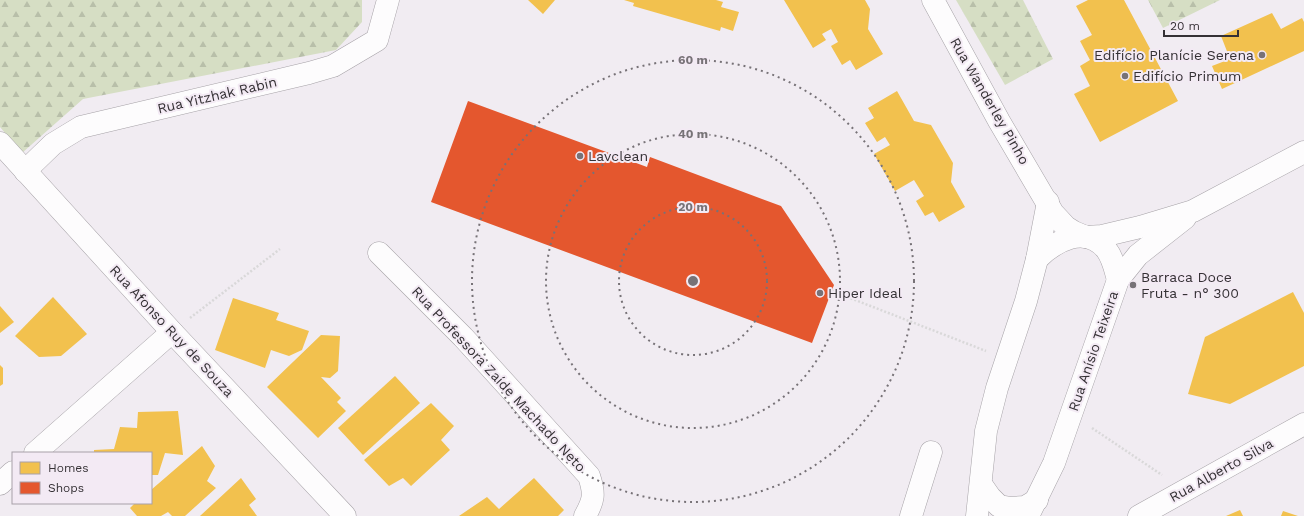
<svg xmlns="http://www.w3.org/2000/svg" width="1304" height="516" font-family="'Work Sans',sans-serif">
<defs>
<pattern id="forest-firs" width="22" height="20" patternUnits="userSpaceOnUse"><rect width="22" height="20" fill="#d6dec4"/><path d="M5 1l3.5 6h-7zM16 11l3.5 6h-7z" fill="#b8bfa9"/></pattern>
</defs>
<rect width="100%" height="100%" fill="#f1ecf2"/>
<g fill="url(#forest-firs)">
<polygon points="0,0 362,0 362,22 336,50 83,99 22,153 0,127"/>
<polygon points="956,0 1023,0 1053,59 1005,85"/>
<polygon points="1148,0 1220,0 1163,28"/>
</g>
<g fill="#f2c14e">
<polygon points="528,0 555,0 543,14"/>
<polygon points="624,0 716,0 723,2 721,7 739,12 733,31 721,27 720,31 633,6 634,3"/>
<polygon points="784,0 865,0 870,9 868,29 883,54 856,70 850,60 842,65 831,46 838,42 831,29 822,34 826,40 813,48"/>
<polygon points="1088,0 1124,0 1178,101 1100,142 1074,94 1090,86 1080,66 1090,60 1080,41 1092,35 1076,6"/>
<polygon points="1272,13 1281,29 1302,18 1304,22 1304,51 1222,89 1212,66 1230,59 1221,36"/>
<polygon points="897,91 914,121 931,125 953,163 951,182 965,207 939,222 933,212 925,216 916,201 924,196 914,180 895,191 874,154 890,145 885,137 877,142 865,123 874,118 868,108"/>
<polygon points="1293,292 1304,313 1304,366 1230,404 1188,394 1205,337"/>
<polygon points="53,297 87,334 61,356 39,357 15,336"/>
<polygon points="233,298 279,313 276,320 309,331 302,350 289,356 271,350 265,368 215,350"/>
<polygon points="0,306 14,322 0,333"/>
<polygon points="321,335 340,336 338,371 330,378 321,377 341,398 337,402 346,411 318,438 267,387"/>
<polygon points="0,365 3,368 3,384 0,386"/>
<polygon points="395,376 420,403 363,455 338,428"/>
<polygon points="431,403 454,426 441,440 450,450 411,486 403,478 389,486 364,460"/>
<polygon points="178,411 183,455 165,453 158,475 151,475 151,453 94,453 94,450 114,449 120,427 137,428 138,412"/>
<polygon points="202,446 215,466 207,481 216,488 185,516 172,516 168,512 161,516 137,516 130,508 135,503 151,503 151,490"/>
<polygon points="241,478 256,499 249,505 257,516 200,516"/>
<polygon points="534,478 564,510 558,516 459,516 487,497 499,509"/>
<polygon points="1240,510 1243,516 1226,516"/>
<polygon points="1283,511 1298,516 1281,516"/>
</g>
<polygon fill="#e4572e" points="468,101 647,167 650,157 781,206 834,285 812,343 431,202"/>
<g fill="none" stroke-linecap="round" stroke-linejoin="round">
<defs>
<g id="minor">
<polyline points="933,0 999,121 1053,213 1066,227 1074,232 1086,237 1102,236 1140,227 1193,211 1304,152"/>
<polyline points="0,143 172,332 345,516"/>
<polyline points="25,171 53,144 81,127 309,73 333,66 377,40 388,0"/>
<path d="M379,253L463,337L589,476C595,494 594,500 585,516"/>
<path d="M1037,259C1055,241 1085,224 1106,249C1113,258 1115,269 1118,280"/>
<polyline points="35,453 172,332"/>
<polyline points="0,484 13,472"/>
<polyline points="981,484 990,497 999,506 1011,508 1025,507 1037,500"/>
<polyline points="911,516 931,452"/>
<polyline points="977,516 986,431 997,388 1026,301 1037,259 1048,202"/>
<polyline points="1028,516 1054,463 1118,280 1138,255 1185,218"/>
<polyline points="1139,516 1304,424"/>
</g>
</defs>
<use href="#minor" stroke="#a6a2a7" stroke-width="23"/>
<g stroke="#d9d8d9" stroke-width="2.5" stroke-dasharray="2 2" stroke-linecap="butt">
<polyline points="832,291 986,351"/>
<polyline points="190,318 280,249"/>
<polyline points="1092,428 1162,475"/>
</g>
<use href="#minor" stroke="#fdfcfd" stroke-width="22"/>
</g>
<g fill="none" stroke="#777277" stroke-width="2" stroke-dasharray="2 4">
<circle cx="693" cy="281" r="74"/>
<circle cx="693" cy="281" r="147"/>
<circle cx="693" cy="281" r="221"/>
</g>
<g fill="#777277" stroke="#f3eaf4" stroke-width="1.5">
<circle cx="1262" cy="55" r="4"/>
<circle cx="1125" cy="76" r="4"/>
<circle cx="580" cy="156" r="4"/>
<circle cx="1133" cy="285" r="4"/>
<circle cx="820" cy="293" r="4"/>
</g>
<g text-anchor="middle" stroke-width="4" stroke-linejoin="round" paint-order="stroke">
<g font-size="14" fill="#353135" stroke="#f3eaf4" text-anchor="start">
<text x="1254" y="60" text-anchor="end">Edifício Planície Serena</text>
<text x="1133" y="81">Edifício Primum</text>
<text x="588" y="161">Lavclean</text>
<text x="1141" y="282">Barraca Doce<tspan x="1141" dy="16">Fruta - n° 300</tspan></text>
<text x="828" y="298">Hiper Ideal</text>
</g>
<g font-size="14" fill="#353135" stroke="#f3eaf4">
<text transform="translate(217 95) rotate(-13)" y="5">Rua Yitzhak Rabin</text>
<text transform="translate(990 101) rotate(60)" y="5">Rua Wanderley Pinho</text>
<text transform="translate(172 331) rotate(47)" y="5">Rua Afonso Ruy de Souza</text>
<text transform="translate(1093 351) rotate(-71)" y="5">Rua Anísio Teixeira</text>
<text transform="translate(499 379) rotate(47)" y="5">Rua Professora Zaíde Machado Neto</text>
<text transform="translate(1221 470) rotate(-29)" y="5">Rua Alberto Silva</text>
</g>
</g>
<circle cx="693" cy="281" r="6" fill="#777277" stroke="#f3eaf4" stroke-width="2"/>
<g font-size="12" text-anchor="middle" font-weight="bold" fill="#777277" stroke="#f3eaf4" stroke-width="4" stroke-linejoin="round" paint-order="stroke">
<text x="693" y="64">60 m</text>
<text x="693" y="138">40 m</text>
<text x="693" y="211">20 m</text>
</g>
<rect x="12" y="452" width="140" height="52" fill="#f3eaf4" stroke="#a7a0a8"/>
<rect x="20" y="462" width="20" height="12" fill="#f2c14e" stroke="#a7a0a8"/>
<text x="48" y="472" font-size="12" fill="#353135">Homes</text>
<rect x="20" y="482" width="20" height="12" fill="#e4572e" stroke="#a7a0a8"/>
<text x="48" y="492" font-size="12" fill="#353135">Shops</text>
<path d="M1164 30v6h74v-6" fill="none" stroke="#353135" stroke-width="2"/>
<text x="1170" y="30" font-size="12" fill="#353135" stroke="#f3eaf4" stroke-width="3" paint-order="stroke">20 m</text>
</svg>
